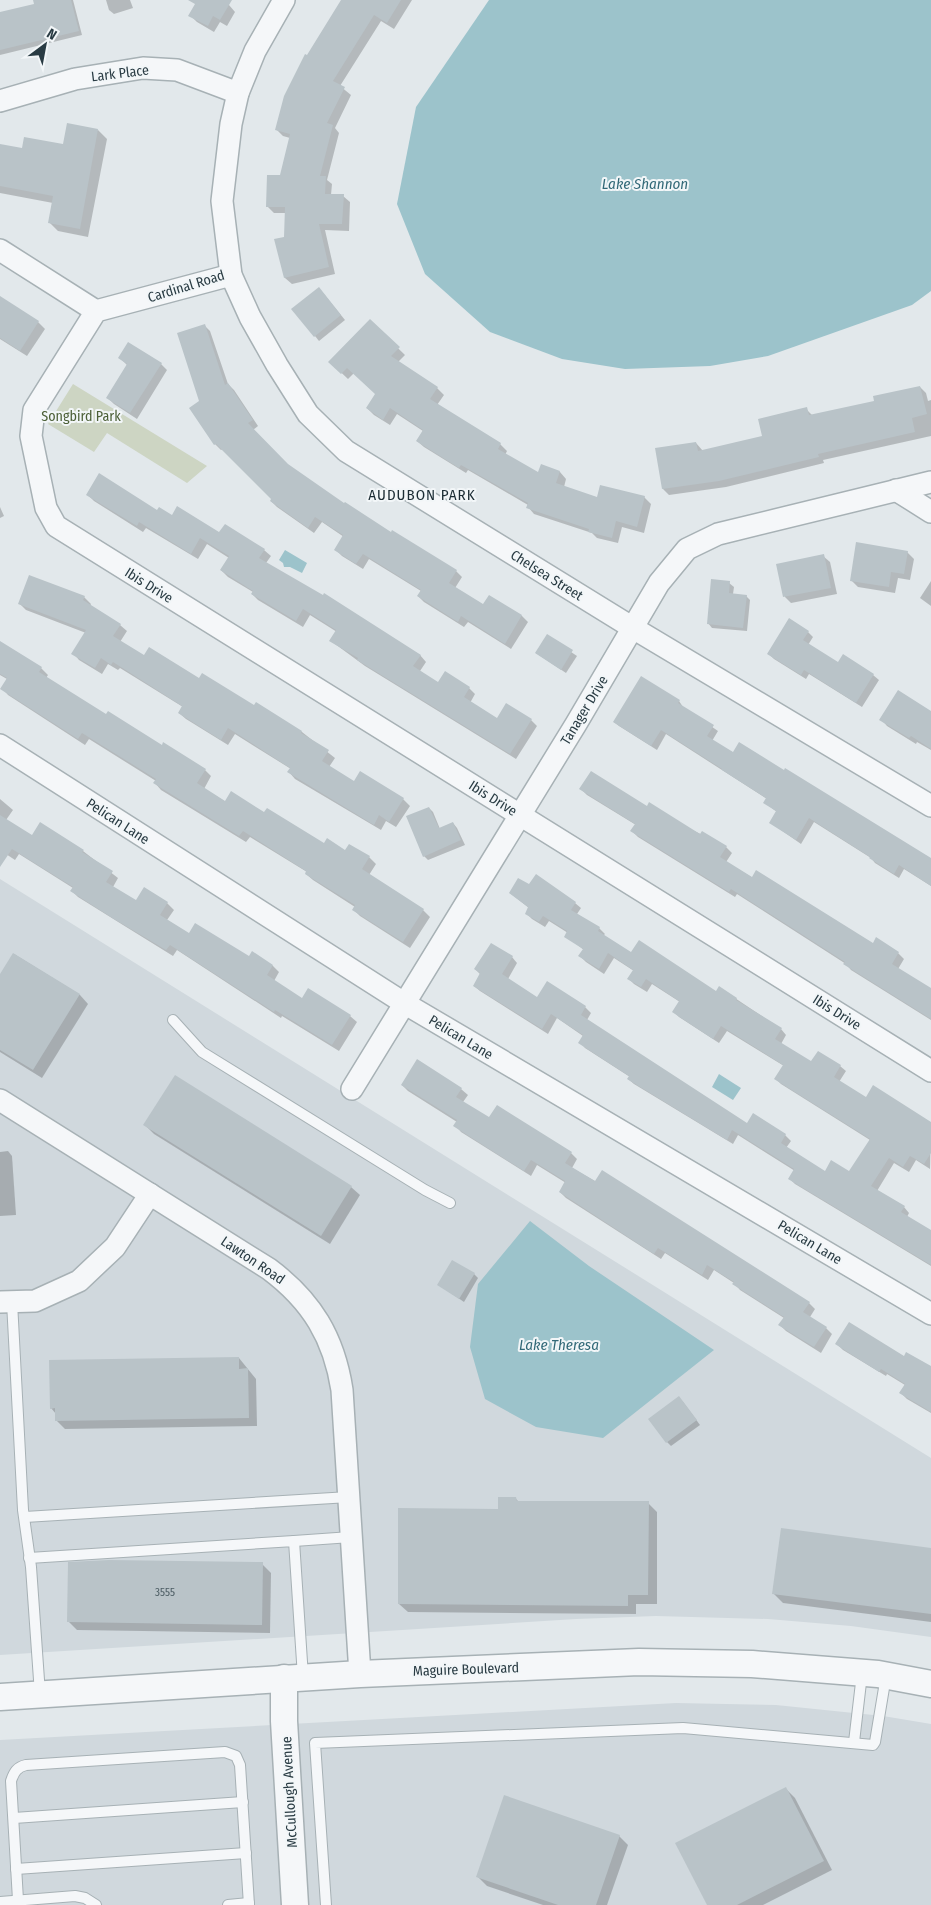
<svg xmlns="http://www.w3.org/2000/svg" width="931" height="1905" font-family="'Fira Sans Condensed',sans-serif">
<rect width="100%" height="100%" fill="#e2e8eb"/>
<g fill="#d0d8dd">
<polygon points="0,879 931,1458 931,1637 851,1626 768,1619 656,1616 576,1619 0,1655"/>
<polygon points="676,1703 776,1705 883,1716 931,1724 931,1905 0,1905 0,1740"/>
</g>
<polygon fill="#cdd5c3" points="73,384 207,466 187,483 107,433 94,452 48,424"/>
<g fill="#9cc3cb">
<polygon points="489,0 931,0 931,291 912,305 768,356 710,366 625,369 562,359 490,332 425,274 397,204 416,107"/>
<polygon points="285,550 307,563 302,573 290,567 284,567 283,563 279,560"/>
<polygon points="719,1074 741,1088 733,1100 712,1087"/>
<polygon points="530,1221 589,1266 714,1350 603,1438 536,1427 485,1399 470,1347 478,1284"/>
</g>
<g fill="#0003">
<polygon points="34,0 73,0 82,35 0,55 0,13 36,5"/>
<polygon points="106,0 130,0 133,8 114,14 109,10"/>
<polygon points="192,0 228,0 229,5 235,12 227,26 220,22 214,32 197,22 190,15 197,3"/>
<polygon points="349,0 412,0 394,29 381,21 340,86 351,95 335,128 339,133 327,180 332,184 331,195 343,196 350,202 349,231 325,230 335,274 292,284 285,278 286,213 274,213 267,206 281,176 290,138 283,136 277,130 307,57"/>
<polygon points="98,130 107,139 88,237 58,231 49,222 53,203 0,193 0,145 23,150 64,145"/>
<polygon points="323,293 345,320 319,341 315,336"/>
<polygon points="0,299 38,322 45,329 27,356 0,339"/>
<polygon points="370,321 405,355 398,362 437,388 444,395 437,405 500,444 507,451 505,455 539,474 541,466 560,472 566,479 564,487 598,498 644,497 651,504 644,533 622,527 618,543 597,538 592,533 534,514 528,507 528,505 468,470 466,473 424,447 417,441 423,431 397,414 390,425 374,415 367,408 376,394 354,373 348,379 330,362"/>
<polygon points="204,325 210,331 228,384 234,390 258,426 253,430 288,465 344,505 456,571 462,577 455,588 483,606 489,596 522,616 528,622 511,649 468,622 464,627 424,602 418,596 421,591 369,559 363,569 342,556 336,550 344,537 322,522 314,533 277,507 271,501 272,499 223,449 221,450 215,444 201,402"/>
<polygon points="120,358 161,364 167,370 137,419 114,404 108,398 128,366"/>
<polygon points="920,387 926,393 928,401 931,400 931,436 823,460 824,463 726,487 669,495 663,489 657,449 696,443 703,451 764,437 806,409 813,416 876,402"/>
<polygon points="87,494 158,511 264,550 271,556 266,563 420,655 426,662 420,671 438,684 469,688 475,694 470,703 497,719 531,720 537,726 516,759 365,666 331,641 337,632 310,615 303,627 258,600 252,594 253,592 228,577 221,570 229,558 207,544 198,559 146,528 143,532 94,501"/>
<polygon points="0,507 4,516 0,518"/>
<polygon points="907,552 914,559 910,580 898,578 895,593 858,587 851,580"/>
<polygon points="823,556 830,562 837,594 791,603 785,597 778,565"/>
<polygon points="931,581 931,606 920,598"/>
<polygon points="729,583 734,587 733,594 746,596 750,600 747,631 712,628 708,623"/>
<polygon points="84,597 91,604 90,606 120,625 127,631 120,642 144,657 200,680 302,732 335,758 329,767 354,783 403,799 410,806 396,827 386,821 381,830 295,779 289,772 291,769 235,734 228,745 186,719 179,713 183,707 120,668 118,670 108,664 102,674 79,660 73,653 86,633 26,610 20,604"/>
<polygon points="808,632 813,637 808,645 838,664 873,675 879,680 862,707 809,674 806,679 774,659 768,653"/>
<polygon points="547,636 577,656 566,673 536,653"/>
<polygon points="0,643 41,668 48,675 46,678 107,716 205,770 211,776 204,789 226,802 265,814 324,845 369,857 376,864 369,875 423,910 430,917 410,948 360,916 354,910 355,907 313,880 306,874 307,872 250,837 246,842 161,790 155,783 156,781 89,739 85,745 8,695 2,688 7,679 0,675"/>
<polygon points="679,701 683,707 718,731 712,741 931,861 931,886 904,869 899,878 875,863 871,858 814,822 801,844 771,823 777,812 765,803 767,799 666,734 657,750 619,726 614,722"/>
<polygon points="931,712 931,750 917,742 916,744 887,726 881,719"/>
<polygon points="581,789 647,807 726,847 732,853 726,862 753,878 873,945 898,953 904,959 898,969 931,990 931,1020 851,970 846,964 737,894 735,897 638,837 632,831 636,825 587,795"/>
<polygon points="0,799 13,810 6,820 32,836 83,851 118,878 113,887 136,902 167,903 174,910 167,920 189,934 250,958 253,953 273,966 279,972 274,981 302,999 350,1016 357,1022 339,1051 282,1016 281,1018 177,950 173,956 123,925 78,897 72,891 73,888 19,854 15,860 0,850"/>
<polygon points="429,808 433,812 440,829 453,823 457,828 465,845 428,860 424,856"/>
<polygon points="530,886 575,903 581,908 577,914 599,928 605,934 603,936 632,954 717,992 720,988 781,1029 786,1035 781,1044 812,1063 840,1066 846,1071 839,1082 866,1099 931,1123 930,1169 916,1160 909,1172 894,1163 877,1191 904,1207 909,1213 907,1217 931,1232 931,1266 795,1184 790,1179 795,1171 738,1135 733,1144 634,1084 628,1079 630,1077 585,1048 580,1042 583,1036 557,1018 548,1034 480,991 474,986 481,975 475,969 512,957 517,963 508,979 537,999 547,983 585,1007 591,1013 587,1020 747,1125 753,1115 785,1135 791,1141 786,1148 825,1172 850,1173 870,1140 781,1084 776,1079 784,1066 727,1031 719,1043 679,1017 674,1012 680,1002 652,984 647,992 634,984 629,979 634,971 614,958 604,974 586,962 580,956 584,950 566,936 568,933 549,921 545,927 532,919 527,914 529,908 510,893"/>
<polygon points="14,954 80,995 88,1004 42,1078 0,1052 0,977"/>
<polygon points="402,1085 461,1089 468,1095 463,1102 489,1119 571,1153 577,1159 572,1168 809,1303 815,1309 810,1317 826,1328 832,1334 821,1353 786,1331 780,1325 784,1318 740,1290 734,1283 714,1270 708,1280 665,1253 661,1259 566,1198 560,1192 566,1183 537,1165 531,1176 461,1132 455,1125 457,1122 408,1091"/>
<polygon points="145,1125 351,1187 360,1195 330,1244 154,1134"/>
<polygon points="8,1151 12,1156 16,1215 0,1216 0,1152"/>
<polygon points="474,1274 478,1278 464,1302 439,1285"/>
<polygon points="837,1344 904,1358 931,1368 931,1413 907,1399 901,1393 905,1385 887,1374 886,1376 843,1350"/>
<polygon points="239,1358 256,1379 257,1426 65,1429 56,1420 56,1414 51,1408"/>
<polygon points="683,1402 700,1425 671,1446 667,1442"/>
<polygon points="516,1499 519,1502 648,1503 657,1512 657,1604 636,1604 636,1614 408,1612 399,1604 499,1510"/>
<polygon points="931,1549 931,1622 783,1603 774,1594"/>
<polygon points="262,1564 271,1573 270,1633 77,1630 68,1621"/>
<polygon points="786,1789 795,1798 832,1870 763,1905 708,1905"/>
<polygon points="619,1836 628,1845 607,1905 543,1905 487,1886 478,1877"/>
</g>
<g fill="#b9c3c8">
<polygon points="33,0 71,0 79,31 0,50 0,12 34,4"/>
<polygon points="188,0 232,0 220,20 213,16 208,26 188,16 195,4"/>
<polygon points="341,0 401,0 387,23 374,15 333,81 345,87 327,123 333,125 320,176 326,176 325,194 344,194 342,224 319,224 329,267 284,278 274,239 284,237 285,207 266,207 267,175 280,175 290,134 275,130 284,96 305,54 307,55"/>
<polygon points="67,123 98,129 80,229 48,223 53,196 0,186 0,144 22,148 24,137 63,144"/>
<polygon points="319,287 341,315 314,337 291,309"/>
<polygon points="0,296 39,321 20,351 0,338"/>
<polygon points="370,319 400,347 391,356 438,387 430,399 501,443 498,449 538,472 541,464 560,471 556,483 597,497 600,485 645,496 637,527 616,521 612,538 588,532 589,529 526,508 528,503 461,465 459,468 416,441 423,430 390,408 383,420 366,408 375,394 347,368 341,374 328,362"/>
<polygon points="205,324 225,385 228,383 253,420 248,423 288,464 344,503 345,502 391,532 392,530 457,570 449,583 483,604 489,595 522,615 505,644 461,616 458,622 417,596 421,590 363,554 356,564 334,550 343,535 315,517 308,528 270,501 271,499 216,444 214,445 189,408 199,401 177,333"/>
<polygon points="128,342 162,363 130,413 106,398 127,364 118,358"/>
<polygon points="920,386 927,414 912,418 915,432 818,454 819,457 719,481 662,489 655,448 696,442 698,451 762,436 758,419 807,407 809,415 874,401 873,396"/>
<polygon points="99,473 157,510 159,507 172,515 177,506 219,532 225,524 265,549 259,558 323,595 324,593 421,655 413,666 438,682 445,671 470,687 464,697 497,718 506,703 532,719 510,754 357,660 358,658 329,641 336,630 303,609 296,621 251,594 253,591 220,570 229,556 200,538 191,554 139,522 137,526 86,495"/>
<polygon points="856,542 908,551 904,574 891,572 889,587 850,581"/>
<polygon points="824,554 831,588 783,597 776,564"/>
<polygon points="29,575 85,596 83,600 121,624 113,636 144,655 149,647 199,678 202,673 254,705 256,702 302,731 301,733 329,750 322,761 354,781 360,771 404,798 389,822 379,815 374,825 287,772 290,768 228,728 221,740 178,713 182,706 113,662 111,665 101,658 95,668 71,654 86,630 18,604"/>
<polygon points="711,579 730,581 729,593 747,595 743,628 707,624"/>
<polygon points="789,618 809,631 803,640 838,662 843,654 874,674 856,703 804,670 801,675 767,654"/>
<polygon points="547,634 573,650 561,670 535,653"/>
<polygon points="0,641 42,667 39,672 106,714 108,711 162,745 163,742 206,769 197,783 225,801 231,791 264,812 267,808 324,843 327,838 345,850 349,844 370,856 362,869 424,909 403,942 352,910 355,905 305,874 306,871 243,831 239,836 153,783 156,779 82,733 78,739 0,689 7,678 0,674"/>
<polygon points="641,676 680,700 678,703 714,725 707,736 733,752 739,742 784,770 785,768 931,858 931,886 899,865 894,874 869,858 870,857 809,818 796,840 769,823 776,811 763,803 766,798 722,770 722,769 661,730 651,746 613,722"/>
<polygon points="898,690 931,711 931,749 911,736 909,738 879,720"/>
<polygon points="591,771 647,806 649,802 700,834 702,831 727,846 720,857 752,877 756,870 873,943 876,937 899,952 892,964 931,988 931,1019 843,964 845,962 731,889 729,892 630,831 635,824 579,789"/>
<polygon points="429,807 439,828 453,822 461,840 423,857 406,816"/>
<polygon points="0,815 32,835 40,822 84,850 82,852 113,871 106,882 136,900 144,887 168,902 160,915 189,933 195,923 249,956 252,951 273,965 267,975 302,998 308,988 351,1015 332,1045 275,1010 274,1012 170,945 166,950 114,919 70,891 73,887 12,849 0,867"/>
<polygon points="536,874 576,902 571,910 600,927 598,931 631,952 639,940 716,991 719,986 737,998 736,1000 782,1028 775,1039 811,1061 818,1051 841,1065 834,1077 866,1097 873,1085 931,1122 931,1153 924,1164 910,1156 903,1167 889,1158 871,1186 905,1206 901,1212 931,1230 931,1265 788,1179 794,1169 732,1130 727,1140 627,1079 629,1076 578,1043 583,1035 551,1014 542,1029 473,986 480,973 474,969 491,943 513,956 502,974 537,997 547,981 586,1006 581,1015 747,1123 753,1113 786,1134 781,1143 825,1171 831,1160 849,1171 870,1139 774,1079 783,1065 721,1026 713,1039 672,1012 679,1001 646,979 641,987 627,979 633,970 608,953 599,969 578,956 583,949 564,937 567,931 543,916 539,922 525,914 528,907 509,893 518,878 529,884"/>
<polygon points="13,953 80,994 33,1070 0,1050 0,974"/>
<polygon points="417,1059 462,1088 456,1097 489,1117 497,1105 572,1152 565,1163 595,1181 602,1170 810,1302 803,1312 827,1327 814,1347 778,1325 784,1317 732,1284 734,1282 707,1265 702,1275 658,1248 654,1254 559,1192 565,1181 531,1160 524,1171 453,1126 457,1120 401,1085"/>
<polygon points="175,1075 352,1186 321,1236 143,1125"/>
<polygon points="452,1260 475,1273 459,1299 437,1285"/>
<polygon points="849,1322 904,1356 906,1352 931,1366 931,1412 899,1393 905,1384 881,1369 879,1372 835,1344"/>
<polygon points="239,1357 239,1369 248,1368 249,1418 55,1421 55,1408 50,1409 49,1360"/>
<polygon points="679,1396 697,1420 666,1443 648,1419"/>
<polygon points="498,1497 516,1497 517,1501 649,1501 648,1595 628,1595 628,1606 398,1604 398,1508 498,1509"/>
<polygon points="781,1528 931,1548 931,1614 772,1594"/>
<polygon points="109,1560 263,1562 262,1625 67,1622 68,1562"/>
<polygon points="786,1787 824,1861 737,1905 707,1905 675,1843"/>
<polygon points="504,1795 620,1835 596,1905 558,1905 476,1877"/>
</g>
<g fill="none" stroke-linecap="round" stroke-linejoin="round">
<defs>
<g id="service">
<polyline points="173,1020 202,1052 425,1190 450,1203"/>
<polyline points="12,1302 23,1510 31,1567 40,1694"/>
<polyline points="25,1517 349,1497"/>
<polyline points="294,1541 351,1537"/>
<polyline points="29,1558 294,1541 303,1677"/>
<polyline points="854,1742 862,1674"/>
<polyline points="14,1818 243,1802"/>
<polyline points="16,1869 246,1853"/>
<path d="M18,1900L11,1781C14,1772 17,1767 26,1765L225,1752L236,1756L240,1765L249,1905"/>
<polyline points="0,1902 75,1896 85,1898 96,1905"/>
<polyline points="228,1905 249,1903"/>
<polyline points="326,1905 315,1743 683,1728 873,1745 875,1742 886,1676"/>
</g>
<g id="minor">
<polyline points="284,0 255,51 238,93 231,124 222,201 231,275 250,317 277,365 308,414 346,451 633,628 931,806"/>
<polyline points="0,101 75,79 143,68 177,70 238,93"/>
<polyline points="0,250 96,311"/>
<polyline points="231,275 96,311 34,410 31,436 46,508 56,526 931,1071"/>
<polyline points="896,490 931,512"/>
<polyline points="0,745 404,1003 931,1314"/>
<polyline points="352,1089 576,724 659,583 687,549 718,534 931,482"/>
<path d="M0,1100L269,1269C312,1301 334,1338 342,1390L360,1674"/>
<polyline points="0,1302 35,1301 79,1281 115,1247 150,1194"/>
</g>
<g id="tertiary">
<polyline points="284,1678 284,1721 295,1905"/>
<polyline points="0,1697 360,1674 639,1662 752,1664 878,1674 931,1684"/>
</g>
</defs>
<use href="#service" stroke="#a7b1b5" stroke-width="12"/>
<use href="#minor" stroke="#a7b1b5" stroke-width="24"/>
<use href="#tertiary" stroke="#a7b1b5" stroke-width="29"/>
<use href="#service" stroke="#f5f7f9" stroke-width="10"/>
<use href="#minor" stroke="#f5f7f9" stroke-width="21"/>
<use href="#tertiary" stroke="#f5f7f9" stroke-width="26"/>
</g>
<g text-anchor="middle" stroke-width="4" stroke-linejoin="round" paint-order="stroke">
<g font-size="11" fill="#4d5d64">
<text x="165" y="1596">3555</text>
</g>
<g font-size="14" fill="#293b43" stroke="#f2f6f8">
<text transform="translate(120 73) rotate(-7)" y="5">Lark Place</text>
<text transform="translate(186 286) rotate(-17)" y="5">Cardinal Road</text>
<text transform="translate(547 575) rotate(32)" y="5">Chelsea Street</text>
<text transform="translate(149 585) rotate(32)" y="5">Ibis Drive</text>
<text transform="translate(584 710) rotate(-59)" y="5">Tanager Drive</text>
<text transform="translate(493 798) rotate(32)" y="5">Ibis Drive</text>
<text transform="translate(118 821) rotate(33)" y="5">Pelican Lane</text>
<text transform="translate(837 1012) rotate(32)" y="5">Ibis Drive</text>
<text transform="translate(461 1037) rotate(31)" y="5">Pelican Lane</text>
<text transform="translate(810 1242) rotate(31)" y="5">Pelican Lane</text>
<text transform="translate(253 1260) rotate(34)" y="5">Lawton Road</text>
<text transform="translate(466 1669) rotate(-2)" y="5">Maguire Boulevard</text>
<text transform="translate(289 1792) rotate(-93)" y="5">McCullough Avenue</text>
</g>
<g font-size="14" fill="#4b5f36" stroke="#f2f6f8">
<text x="81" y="421">Songbird Park</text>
</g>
<g font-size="15" font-style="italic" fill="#326978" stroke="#f2f6f8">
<text x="645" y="189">Lake Shannon</text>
<text x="559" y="1350">Lake Theresa</text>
</g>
<g font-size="15" letter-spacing="1" fill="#1b2c34" stroke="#f2f6f8">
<text x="422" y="500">AUDUBON PARK</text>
</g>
</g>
<g transform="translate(45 45) rotate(32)" stroke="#f2f6f8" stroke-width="4" paint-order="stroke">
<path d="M0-4L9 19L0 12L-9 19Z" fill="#293b43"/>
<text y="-8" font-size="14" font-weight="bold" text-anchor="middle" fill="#293b43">N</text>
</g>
</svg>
